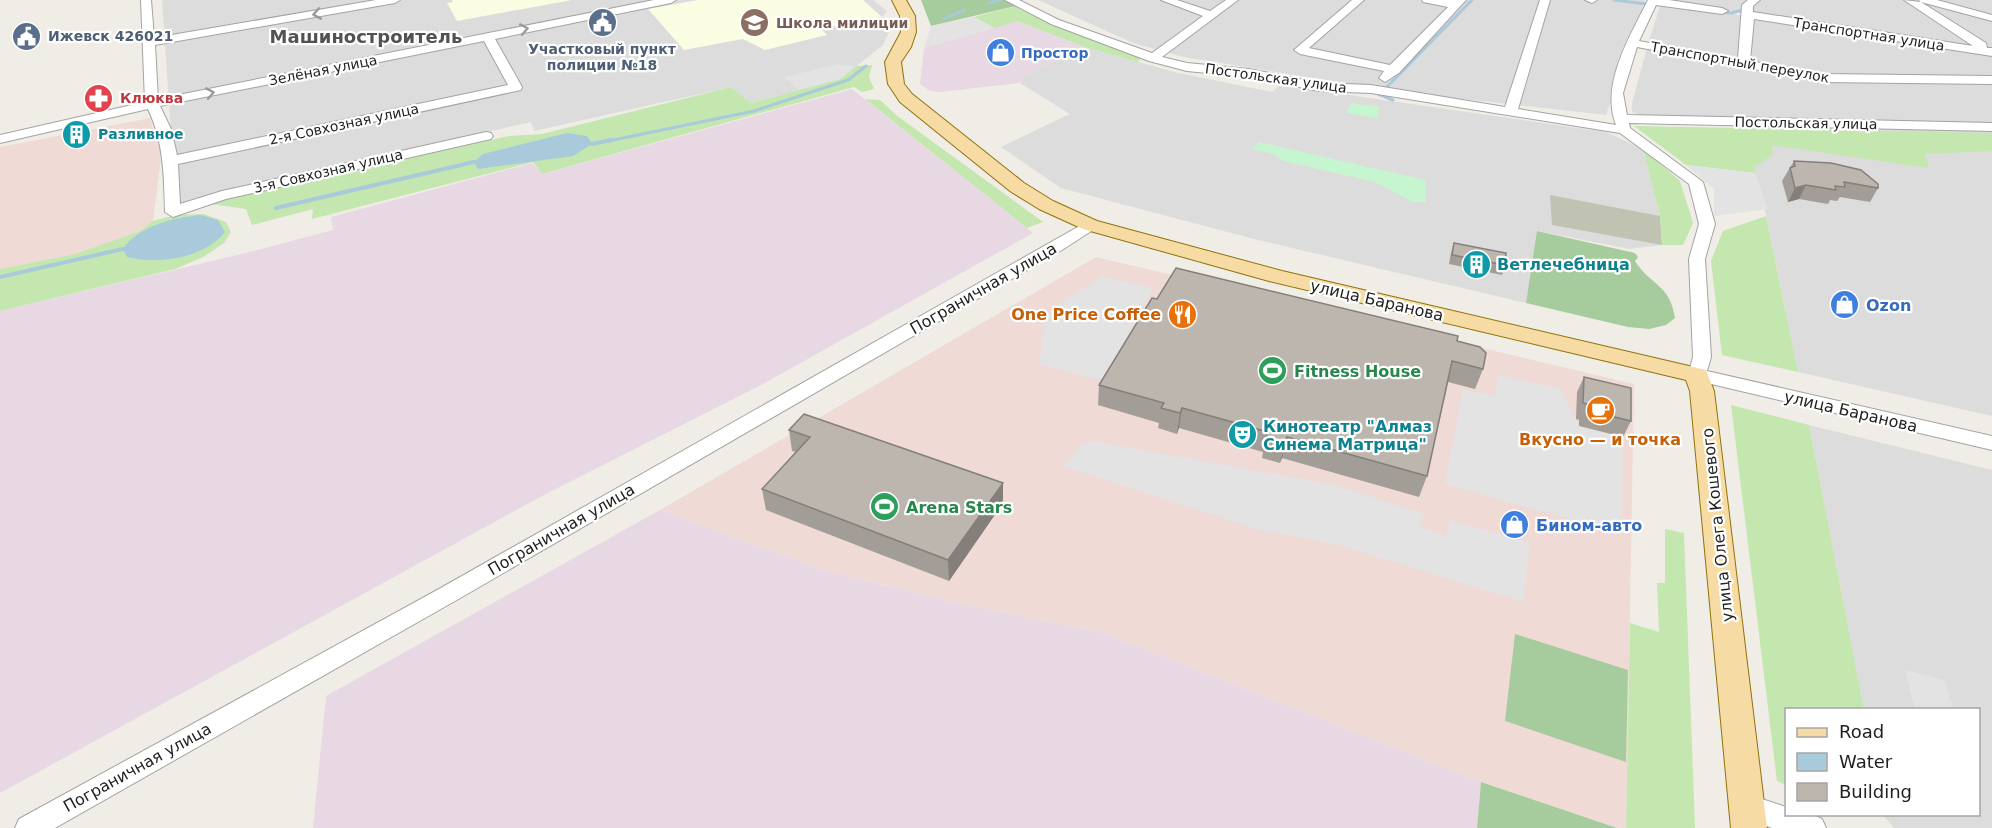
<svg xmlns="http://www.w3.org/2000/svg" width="1992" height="828" font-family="'DejaVu Sans',sans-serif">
<rect width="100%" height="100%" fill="#efede6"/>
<g fill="#dddcdc">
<polygon points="162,0 873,0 887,11 882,17 892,26 883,45 840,79 751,103 731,87 534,131 531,122 180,203 171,132"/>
<polygon points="1038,0 1645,0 1606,115 1394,91 1184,57 1133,43"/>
<polygon points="1663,0 1749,0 1745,3 1741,13"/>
<polygon points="1761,0 1992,0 1992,416 1798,372 1763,200 1755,173 1752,120 1643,116 1632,112 1632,103 1647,48 1752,67 1752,17 1754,5"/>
<polygon points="1661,3 1746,16 1741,62 1648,44"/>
<polygon points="1085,47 1174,72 1272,92 1280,85 1606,132 1643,149 1660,216 1662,245 1629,249 1538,231 1526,303 1254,239 1061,188 1001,147 1070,114 1020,83 1024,75"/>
<polygon points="1809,425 1992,470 1992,828 1894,828 1884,816 1978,814 1978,710 1864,709"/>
</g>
<g fill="#efdad6">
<polygon points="151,118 152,129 162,151 153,221 140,231 75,254 0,269 0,147"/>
<polygon points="1096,257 1634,384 1626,828 1617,828 1481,782 1103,633 966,605 826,571 660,510"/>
</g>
<g fill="#e8d8e3">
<polygon points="1017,21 1085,47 1024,75 1019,83 940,92 930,91 920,84 924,48"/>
<polygon points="852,89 1033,233 761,385 540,497 0,793 0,311 250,252 333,230 331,217 532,163 543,174"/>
<polygon points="660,510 826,571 966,605 1103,633 1481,782 1477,828 313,828 326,696"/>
</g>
<g fill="#fafde1">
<polygon points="452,0 572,0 457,21 447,3 453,2"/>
<polygon points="698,0 863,0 882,17 821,29 827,35 765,50 743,39 684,50 648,9"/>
</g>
<polygon fill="#c1c3b2" points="1550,195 1660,216 1662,245 1552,225"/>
<g fill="#c4e6af">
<polygon points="1020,5 1141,58 1138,62 1085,47 1017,21 995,28 974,17"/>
<polygon points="872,65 869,77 874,89 862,92 854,87 542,174 533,162 312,219 313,209 252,225 246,209 211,204 220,200 509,136 542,134 731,87 751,103 840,79 856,66"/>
<polygon points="865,99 880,100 896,115 1043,222 1027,228"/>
<polygon points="1634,126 1992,133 1992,151 1925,154 1929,168 1772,145 1773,154 1755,167 1755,173 1686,165"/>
<polygon points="1643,149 1680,181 1693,223 1683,245 1662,245 1660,216"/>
<polygon points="204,214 226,222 231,232 224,243 203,257 175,269 0,311 0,269 75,254 140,231 153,221 176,215"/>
<polygon points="1766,216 1798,372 1722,355 1711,261 1723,231"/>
<polygon points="1731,405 1809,425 1864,709 1786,710 1786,785 1777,781"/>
<polygon points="1665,529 1684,533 1695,828 1626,828 1630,623 1659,632 1657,583 1665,583"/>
</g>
<g fill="#a6cc9d">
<polygon points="921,0 1009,0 1020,5 931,26"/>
<path d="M1537,231L1635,253L1638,257L1635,261C1651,286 1670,284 1675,318L1666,325L1649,329L1628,327L1526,303Z"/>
<polygon points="1515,634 1628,670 1626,762 1505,721"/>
<polygon points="1481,782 1617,828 1477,828"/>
</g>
<g fill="#c6f6cf">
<polygon points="1352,103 1379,107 1378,118 1346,113"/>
<polygon points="1259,142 1425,180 1426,202 1413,202 1375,182 1283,161 1274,154 1252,149"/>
</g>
<g fill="#e3e3e3">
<polygon points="974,17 995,28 924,48 931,26"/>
<polygon points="838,64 856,66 840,79 799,90 784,77"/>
<polygon points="1686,165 1755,173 1768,209 1714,216 1714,189"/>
<polygon points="1102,276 1153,288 1103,381 1039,364 1046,313"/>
<polygon points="1499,375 1561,389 1579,426 1623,437 1622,534 1445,484 1463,389 1494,396"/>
<polygon points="1092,441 1334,485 1425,514 1419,526 1446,536 1450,520 1530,543 1523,602 1336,544 1259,530 1063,466 1083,443"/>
<polygon points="1905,670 1944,680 1954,709 1915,709"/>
</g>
<g fill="#a9cada">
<polygon points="567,133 587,136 592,144 573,156 478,169 474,162 483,154"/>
<path d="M200,215L218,220L225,232C205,258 158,265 127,257L123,249C138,226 173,218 200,215Z"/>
</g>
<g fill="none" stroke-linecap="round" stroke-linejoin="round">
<g stroke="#a9cada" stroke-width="3">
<polyline points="1614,0 1647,4"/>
<polyline points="989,3 999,0"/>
<polyline points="1721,12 1731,13 1743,10"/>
<polyline points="944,19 964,10"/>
<polyline points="1384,90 1472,0"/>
<polyline points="1378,94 1393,100"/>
<polyline points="604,142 754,111 848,80 866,66"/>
</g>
<g stroke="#a9cada" stroke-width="4">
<polyline points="592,144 611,140"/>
<polyline points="276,208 474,162"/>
<polyline points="0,277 123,249"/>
</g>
<defs>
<g id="minor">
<path d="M141,0H151L154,38L376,0H400L395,3L155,45L158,99L654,0H676L671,3L495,39L522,87L521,90L178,164L180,204L222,191L486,132L491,133L493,136L491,139L226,199L173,217L165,212C164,175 164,143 148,109L0,143V135L145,102ZM484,41L508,85L177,155L171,129L160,106Z"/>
<path d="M1005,0H1019L1059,20L1152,53L1203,16L1161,0H1177L1210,11L1226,0H1238L1162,57L1187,63L1249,69L1320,83L1371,85L1505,107L1540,0H1550L1518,109L1616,125C1600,85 1630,36 1648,0H1669L1722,8L1728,11L1722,14L1656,5L1639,41L1738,59L1742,5L1748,0H1760L1753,6V12L1973,46L1904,0L1920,2L1919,0H1937L1992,15V21L1921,2L1986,43L1987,48H1992V56L1754,19L1750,61L1822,74L1992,76V84L1822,82L1637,47L1623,93L1627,115L1992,123V131L1629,123L1630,128L1703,182L1715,224L1705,259L1711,357L1707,371L1992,436V450L1690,379L1688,375L1693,357L1689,259L1699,224L1689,184L1620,133L1371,93L1320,91L1249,77L1187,71L1149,61L1051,24Z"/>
<polygon points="1352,0 1364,0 1309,48 1390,65 1448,7 1423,2 1422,0 1466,0 1399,73 1385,82 1379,78 1384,71 1300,54 1294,50"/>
<polygon points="1585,0 1597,0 1592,3"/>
<polygon points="1090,220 1098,225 1096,228 1062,250 455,601 55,828 15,828 19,819 439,589"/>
<polygon points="1747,794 1786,807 1786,814 1811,814 1822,819 1826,828 1772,828 1737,816 1733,807 1737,798"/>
</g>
<polygon id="major" points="892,0 906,0 915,16 916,32 911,47 901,62 904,84 912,94 1024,183 1053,201 1097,221 1282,271 1706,370 1714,391 1767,828 1731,828 1690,391 1686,380 1269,281 1083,229 1039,209 1010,191 900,102 888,84 885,62 901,32 900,16"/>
</defs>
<use href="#minor" stroke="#a3a3a3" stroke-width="2"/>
<use href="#major" stroke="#90720a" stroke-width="2"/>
<use href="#minor" fill="#fff" fill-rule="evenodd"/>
<use href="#major" fill="#f6dca4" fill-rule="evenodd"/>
</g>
<g fill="#a29d96">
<polygon points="1794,161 1878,188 1870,202 1840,197 1837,201 1830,200 1828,204 1799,199 1788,202 1782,181"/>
<polygon points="1454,243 1505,265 1502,275 1449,264 1451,253"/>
<polygon points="1157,299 1457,341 1483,369 1475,389 1448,382 1427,476 1419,497 1282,458 1280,463 1262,458 1263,452 1179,428 1177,434 1158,428 1159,423 1098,405 1099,385"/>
<polygon points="1584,377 1631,421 1623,437 1579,426 1579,420 1576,419 1577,392"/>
<polygon points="789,430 1003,483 1003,503 949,581 766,510 762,489 796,452 792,451"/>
</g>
<g fill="#847f7a">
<polygon points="1806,185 1799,199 1788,202 1795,188"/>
<polygon points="1182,408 1179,428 1177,434 1180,413"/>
<polygon points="1287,437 1282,458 1280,463 1285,443"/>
<polygon points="1003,483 1003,503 949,581 948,560"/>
</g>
<g fill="#bcb6af" stroke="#847f7a" stroke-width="1.5">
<polygon points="1794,161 1831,163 1861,170 1878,184 1878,188 1844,182 1845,187 1835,186 1836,190 1806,185 1795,188 1790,168 1795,166"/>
<polygon points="1454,243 1506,253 1505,265 1452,255"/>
<polygon points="1176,268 1458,336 1457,341 1480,347 1486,353 1483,369 1452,361 1427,476 1287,437 1285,443 1266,437 1268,432 1182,408 1180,413 1161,408 1164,403 1099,385 1152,298 1157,299"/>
<polygon points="1584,377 1631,388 1631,421 1586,410 1587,404 1583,403"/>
<polygon points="804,414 1003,483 948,560 762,489 810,437 789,430"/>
</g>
<defs><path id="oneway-chevron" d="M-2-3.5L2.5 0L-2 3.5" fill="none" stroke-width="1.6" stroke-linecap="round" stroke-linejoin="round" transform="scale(1.5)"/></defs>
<g stroke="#9a9a9a">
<use href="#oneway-chevron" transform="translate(317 14) rotate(170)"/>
<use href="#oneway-chevron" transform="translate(524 29) rotate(-11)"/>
<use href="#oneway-chevron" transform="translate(210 93) rotate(-11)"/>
</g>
<defs>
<symbol id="civic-disc" viewBox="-11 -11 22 22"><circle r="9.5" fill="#5c6f8a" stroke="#fff"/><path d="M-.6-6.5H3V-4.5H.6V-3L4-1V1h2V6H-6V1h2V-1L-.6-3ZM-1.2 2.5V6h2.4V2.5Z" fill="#fff"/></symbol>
<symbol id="university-disc" viewBox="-11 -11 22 22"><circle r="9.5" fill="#8d6e63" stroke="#fff"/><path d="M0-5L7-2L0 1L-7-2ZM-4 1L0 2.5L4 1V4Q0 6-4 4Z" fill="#fff"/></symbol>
<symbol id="shop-disc" viewBox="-11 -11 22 22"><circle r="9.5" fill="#3f7fe0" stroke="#fff"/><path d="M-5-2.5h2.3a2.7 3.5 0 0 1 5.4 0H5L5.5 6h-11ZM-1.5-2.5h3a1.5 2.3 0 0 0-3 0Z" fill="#fff"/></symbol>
<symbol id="pharmacy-disc" viewBox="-11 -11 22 22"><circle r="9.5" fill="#e0444e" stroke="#fff"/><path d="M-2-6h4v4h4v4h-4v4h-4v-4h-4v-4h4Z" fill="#fff"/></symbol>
<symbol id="building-disc" viewBox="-11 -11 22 22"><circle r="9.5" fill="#0f9aa8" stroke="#fff"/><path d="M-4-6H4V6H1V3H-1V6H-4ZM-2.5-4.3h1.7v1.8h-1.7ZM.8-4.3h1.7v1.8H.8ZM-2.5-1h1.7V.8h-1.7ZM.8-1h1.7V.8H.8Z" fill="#fff"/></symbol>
<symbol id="restaurant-disc" viewBox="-11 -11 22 22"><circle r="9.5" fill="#e8710a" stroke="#fff"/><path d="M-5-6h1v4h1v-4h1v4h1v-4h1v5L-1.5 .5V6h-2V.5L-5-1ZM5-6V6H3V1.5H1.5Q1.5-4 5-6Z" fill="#fff"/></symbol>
<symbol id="stadium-disc" viewBox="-11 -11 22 22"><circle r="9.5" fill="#2e9e5b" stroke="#fff"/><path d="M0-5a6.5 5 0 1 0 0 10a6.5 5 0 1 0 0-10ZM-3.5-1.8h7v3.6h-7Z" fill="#fff"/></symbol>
<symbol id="cafe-disc" viewBox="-11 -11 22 22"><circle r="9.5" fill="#e8710a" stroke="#fff"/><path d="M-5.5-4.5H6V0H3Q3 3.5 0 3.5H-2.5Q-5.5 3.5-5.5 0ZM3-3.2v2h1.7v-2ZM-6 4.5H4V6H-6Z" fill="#fff"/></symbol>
<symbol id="theatre-disc" viewBox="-11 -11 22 22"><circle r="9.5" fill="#0f9aa8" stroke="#fff"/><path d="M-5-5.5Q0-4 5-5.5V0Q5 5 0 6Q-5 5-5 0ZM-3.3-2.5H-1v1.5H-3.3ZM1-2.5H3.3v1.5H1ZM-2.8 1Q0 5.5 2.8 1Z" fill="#fff"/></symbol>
</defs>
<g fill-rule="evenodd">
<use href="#civic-disc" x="586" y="6" width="33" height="33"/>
<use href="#university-disc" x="738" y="6" width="33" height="33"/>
<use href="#civic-disc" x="10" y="20" width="33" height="33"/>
<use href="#shop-disc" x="984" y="36" width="33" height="33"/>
<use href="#pharmacy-disc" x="82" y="82" width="33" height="33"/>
<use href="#building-disc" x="60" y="118" width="33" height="33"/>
<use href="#building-disc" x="1460" y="248" width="33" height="33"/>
<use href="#shop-disc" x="1828" y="288" width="33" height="33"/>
<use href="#restaurant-disc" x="1166" y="298" width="33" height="33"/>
<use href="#stadium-disc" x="1256" y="354" width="33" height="33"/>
<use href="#cafe-disc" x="1584" y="394" width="33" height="33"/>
<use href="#theatre-disc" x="1226" y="418" width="33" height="33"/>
<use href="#stadium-disc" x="868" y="490" width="33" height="33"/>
<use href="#shop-disc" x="1498" y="508" width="33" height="33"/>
</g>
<g text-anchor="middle" stroke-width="4.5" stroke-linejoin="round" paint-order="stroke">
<g font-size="14" font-weight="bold" fill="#785e54" stroke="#fff" text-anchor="start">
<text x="776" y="28">Школа милиции</text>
</g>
<g font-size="14" fill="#1f1f1f" stroke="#fff">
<text transform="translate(1869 34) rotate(9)" y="5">Транспортная улица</text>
<text transform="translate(1740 62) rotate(10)" y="5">Транспортный переулок</text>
<text transform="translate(323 70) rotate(-11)" y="5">Зелёная улица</text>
<text transform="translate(1276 78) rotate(8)" y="5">Постольская улица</text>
<text transform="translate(1806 123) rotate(1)" y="5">Постольская улица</text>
<text transform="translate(344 124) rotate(-12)" y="5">2-я Совхозная улица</text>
<text transform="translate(328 171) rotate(-13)" y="5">3-я Совхозная улица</text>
</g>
<g font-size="14" font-weight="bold" fill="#4e5e75" stroke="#fff" text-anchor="start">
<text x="48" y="41">Ижевск 426021</text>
<text x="602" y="54" text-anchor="middle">Участковый пункт<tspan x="602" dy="16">полиции №18</tspan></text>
</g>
<g font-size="14" font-weight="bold" fill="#366cbe" stroke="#fff" text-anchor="start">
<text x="1021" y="58">Простор</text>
</g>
<g font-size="14" font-weight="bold" fill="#be3a42" stroke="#fff" text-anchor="start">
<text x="120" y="103">Клюква</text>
</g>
<g font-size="14" font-weight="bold" fill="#0d838f" stroke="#fff" text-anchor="start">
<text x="98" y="139">Разливное</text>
</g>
<g font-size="16" font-weight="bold" fill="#0d838f" stroke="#fff" text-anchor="start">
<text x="1497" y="270">Ветлечебница</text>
<text x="1263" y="432">Кинотеатр "Алмаз<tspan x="1263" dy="18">Синема Матрица"</tspan></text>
</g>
<g font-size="16" fill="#1f1f1f" stroke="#fff">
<text transform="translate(983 288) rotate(-30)" y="6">Пограничная улица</text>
<text transform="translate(1377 300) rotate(13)" y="6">улица Баранова</text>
<text transform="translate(1851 411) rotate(13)" y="6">улица Баранова</text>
<text transform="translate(1717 525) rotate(-96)" y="6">улица Олега Кошевого</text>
<text transform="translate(561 529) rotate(-30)" y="6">Пограничная улица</text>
<text transform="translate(137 767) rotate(-29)" y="6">Пограничная улица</text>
</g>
<g font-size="16" font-weight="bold" fill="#366cbe" stroke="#fff" text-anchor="start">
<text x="1866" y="311">Ozon</text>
<text x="1536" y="531">Бином-авто</text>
</g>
<g font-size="16" font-weight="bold" fill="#c56008" stroke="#fff" text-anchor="end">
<text x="1161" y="320">One Price Coffee</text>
<text x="1600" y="445" text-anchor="middle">Вкусно — и точка</text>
</g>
<g font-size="16" font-weight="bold" fill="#27864d" stroke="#fff" text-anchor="start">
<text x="1294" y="377">Fitness House</text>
<text x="906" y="513">Arena Stars</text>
</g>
<g font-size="18" font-weight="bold" fill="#525252" stroke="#fff">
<text x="366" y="43">Машиностроитель</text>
</g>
</g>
<rect x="1785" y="708" width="195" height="108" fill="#ffffff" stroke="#a5a5a5" stroke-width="1.5"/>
<rect x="1797" y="728" width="30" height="9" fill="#f6dca4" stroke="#a5a5a5" stroke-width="1.5"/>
<text x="1839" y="738" font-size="18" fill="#1f1f1f">Road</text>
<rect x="1797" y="753" width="30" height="18" fill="#a9cada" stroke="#a5a5a5" stroke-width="1.5"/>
<text x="1839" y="768" font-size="18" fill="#1f1f1f">Water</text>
<rect x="1797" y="783" width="30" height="18" fill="#bcb6af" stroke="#a5a5a5" stroke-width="1.5"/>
<text x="1839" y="798" font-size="18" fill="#1f1f1f">Building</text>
</svg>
